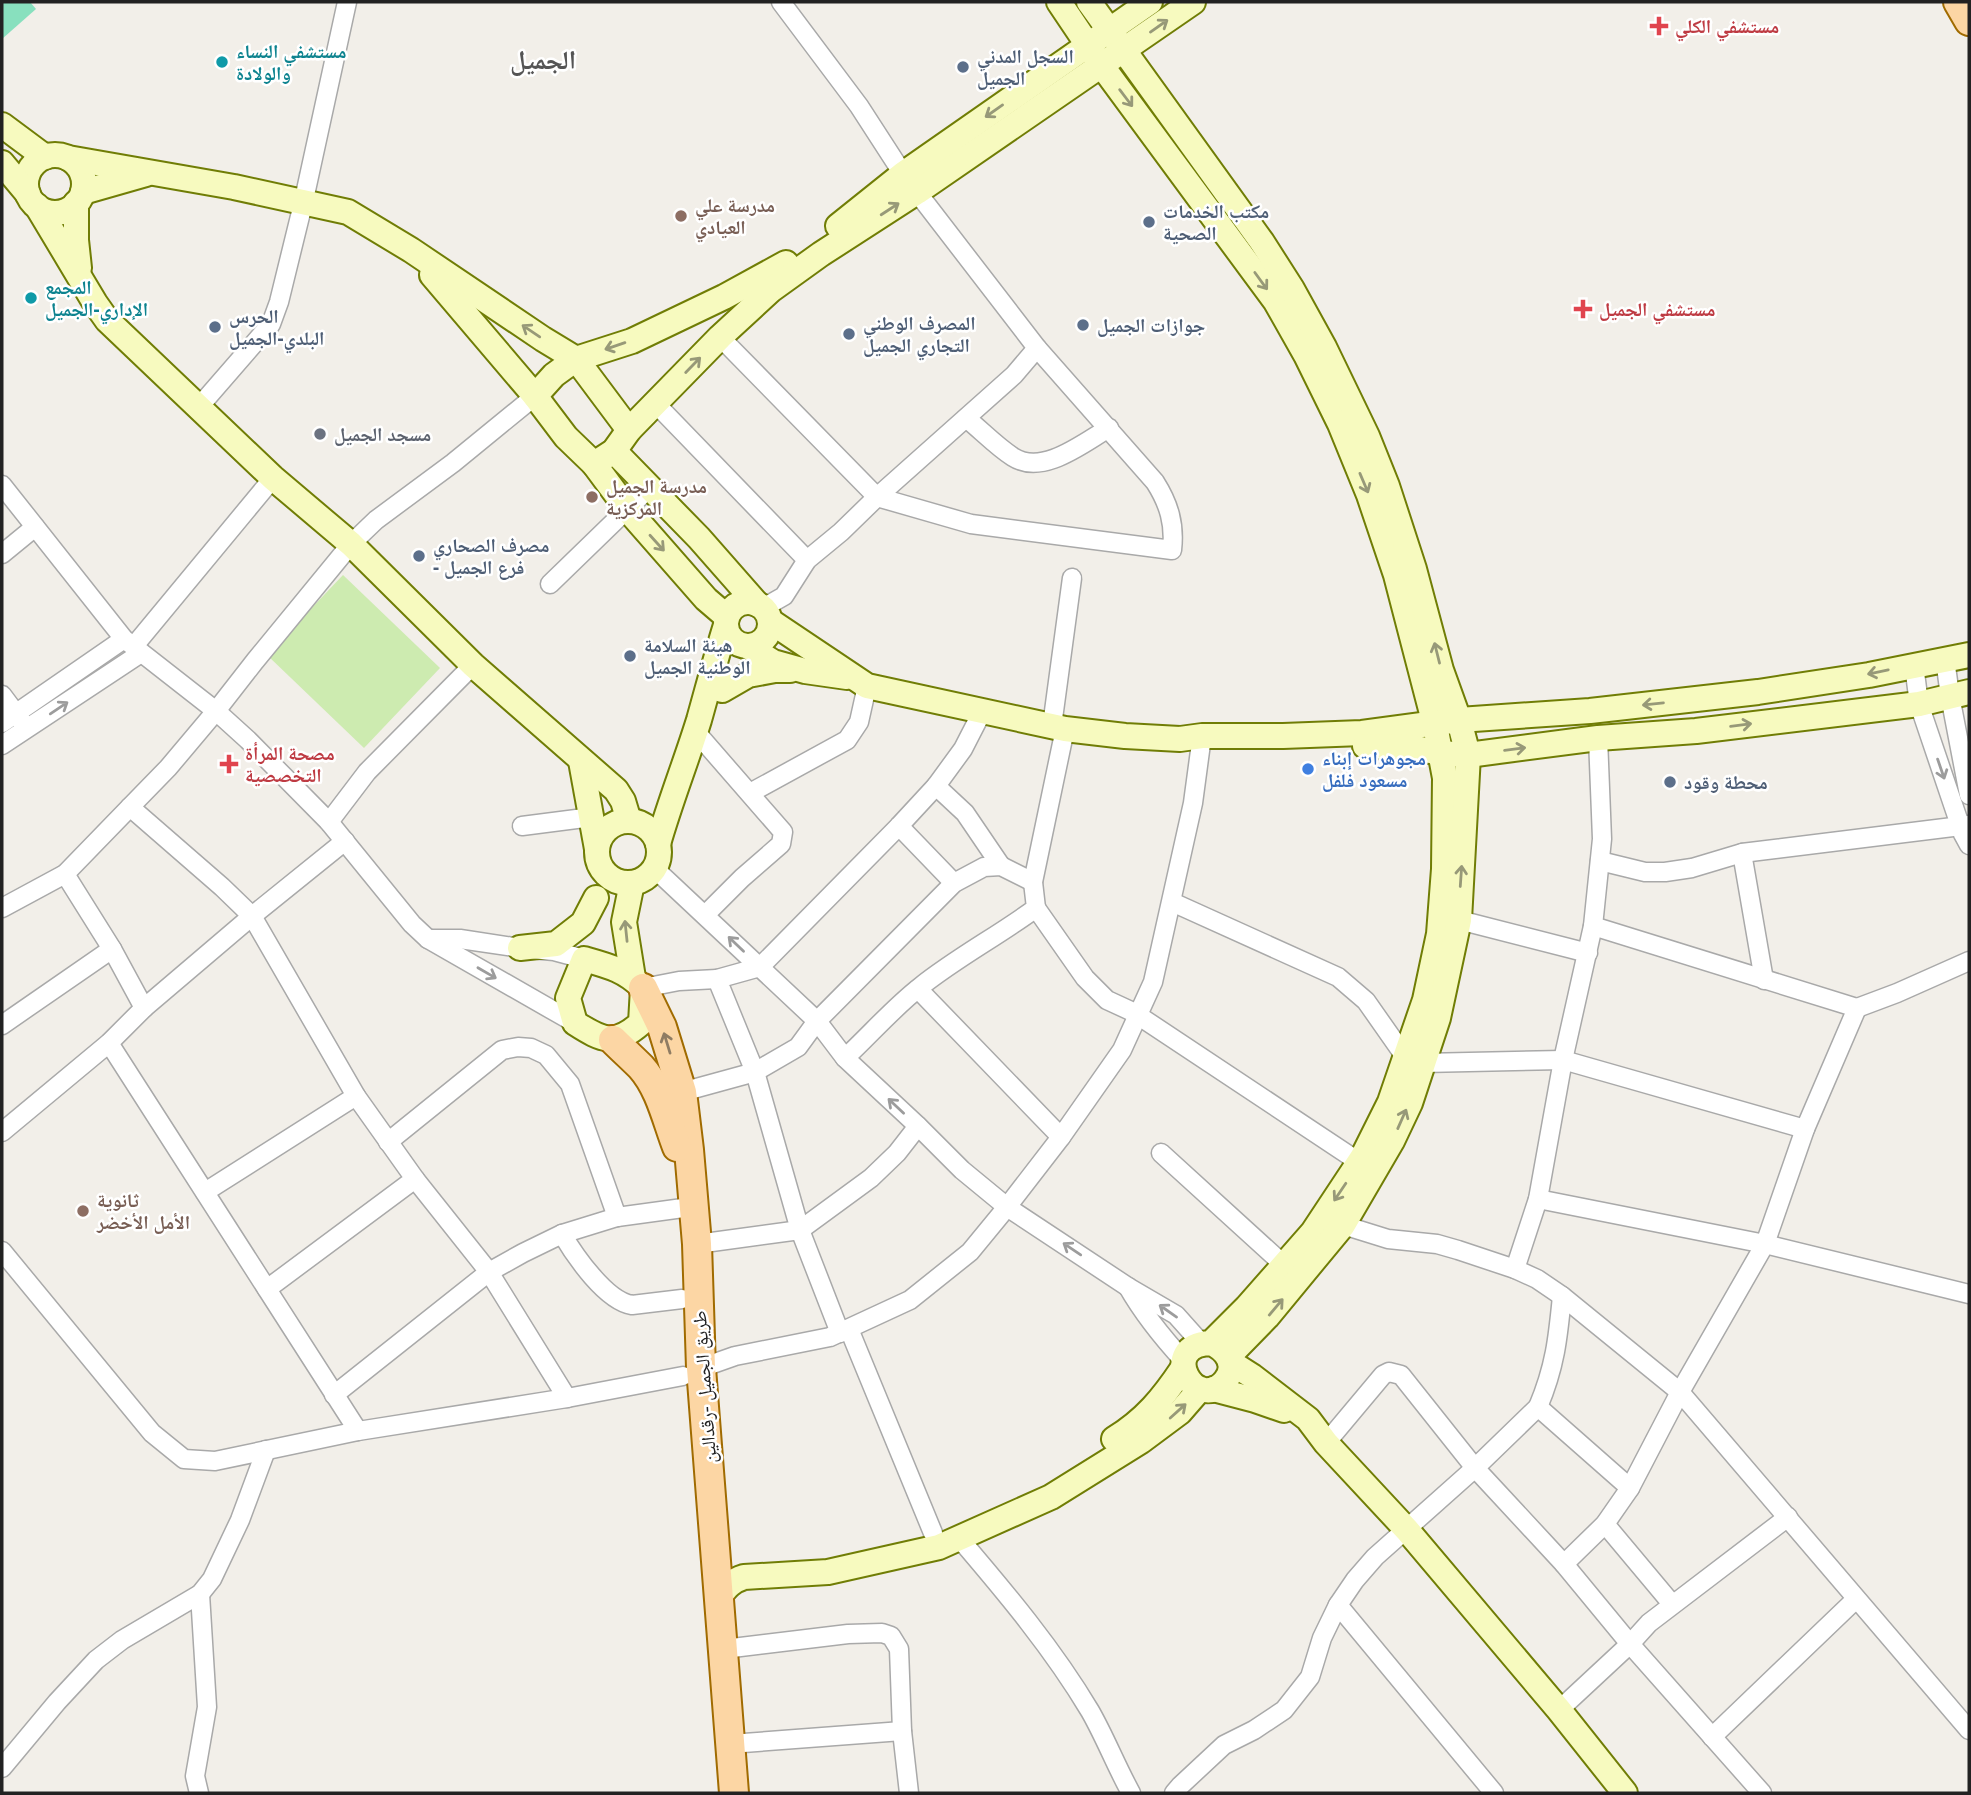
<svg xmlns="http://www.w3.org/2000/svg" width="1971" height="1795" font-family="'Noto Sans','Noto Naskh Arabic',sans-serif">
<rect width="100%" height="100%" fill="#f2efe9"/>
<polygon fill="#cdebb0" points="343,575 440,668 364,748 267,655"/>
<polygon fill="#88e0be" points="2,2 30,2 36,9 2,39"/>
<g fill="none" stroke-linecap="round" stroke-linejoin="round">
<defs>
<g id="street">
<path d="M720,337L877,497L971,524L1172,550C1175,524 1169,504 1155,482L1037,348"/>
<polyline points="656,404 807,560"/>
<polyline points="198,408 271,324 279,302 303,204 347,2"/>
<path d="M966,418C981,430 996,446 1013,457C1043,476 1083,443 1109,428"/>
<polyline points="2,485 124,639 216,711 248,740 329,822 412,924 428,939 575,1023"/>
<polyline points="2,554 35,527"/>
<polyline points="550,584 649,488"/>
<polyline points="763,608 784,596 807,560 841,532 877,497 1014,375 1037,348 903,174 859,106 781,2"/>
<polyline points="134,646 273,478"/>
<polyline points="1945,659 1950,696 1969,795"/>
<polyline points="1914,665 1919,704 1963,834 1969,845"/>
<polyline points="2,695 23,723"/>
<polyline points="2,723 124,639"/>
<polyline points="1052,726 1072,578"/>
<polyline points="695,731 783,832 781,844 742,878 705,915"/>
<polyline points="2,745 141,653"/>
<polyline points="936,786 965,813 1001,866"/>
<polyline points="750,793 847,740 859,722 867,686"/>
<polyline points="130,807 222,887 252,916 356,1096 415,1179 267,1289"/>
<polyline points="329,822 367,772 473,665"/>
<polyline points="522,826 592,817"/>
<polyline points="899,826 954,883"/>
<polyline points="1742,853 1764,980"/>
<polyline points="1600,861 1645,872 1665,872 1692,868 1742,853 1969,825"/>
<polyline points="655,869 817,1021 845,1058 918,1126 962,1170 1007,1207 1128,1287 1176,1315 1201,1343"/>
<polyline points="1172,902 1338,977 1366,1001 1406,1058"/>
<polyline points="2,908 65,874 130,807 168,768 216,711 255,661 351,544 376,520 453,463 535,396"/>
<polyline points="1036,908 1085,978 1107,1000 1133,1012 1359,1162"/>
<polyline points="1459,920 1588,953"/>
<polyline points="1593,926 1857,1008 1897,993 1969,961"/>
<polyline points="428,939 460,939 520,948 554,951 584,959"/>
<polyline points="112,949 144,1008"/>
<polyline points="643,988 679,981 717,979"/>
<polyline points="918,989 1061,1137"/>
<polyline points="2,1025 112,949 65,874"/>
<polyline points="109,1043 358,1431"/>
<path d="M845,1058C870,1035 893,1008 920,987C956,958 998,936 1036,908L1033,882L1065,729"/>
<polyline points="1423,1063 1563,1060 1805,1129"/>
<polyline points="682,1092 755,1072 798,1047 817,1021 954,883 984,867 1001,866 1033,882"/>
<polyline points="2,1132 109,1043 144,1008 252,916 345,841"/>
<polyline points="388,1142 502,1050 518,1047 531,1048 546,1055 570,1084 617,1217"/>
<polyline points="1161,1153 1284,1265"/>
<polyline points="415,1179 489,1272 567,1398"/>
<polyline points="205,1192 356,1096"/>
<polyline points="1538,1199 1765,1244 1969,1294"/>
<polyline points="1343,1225 1388,1239 1437,1244 1458,1250 1515,1269 1537,1279 1562,1296 1680,1392 1969,1730"/>
<path d="M562,1234C575,1256 606,1301 632,1305L682,1299"/>
<polyline points="697,1244 800,1230 871,1178 897,1153 918,1126"/>
<polyline points="2,1251 152,1433 184,1459 215,1461 358,1431 567,1398 683,1376"/>
<polyline points="1515,1269 1538,1199 1563,1060 1593,926 1602,839 1598,738"/>
<path d="M1128,1287C1144,1315 1162,1337 1184,1361"/>
<polyline points="849,1329 933,1533"/>
<polyline points="840,1333 800,1230 755,1072 717,979 760,967 899,826 936,786 963,749 982,712"/>
<polyline points="701,1368 735,1356 830,1337 910,1300 970,1252 1007,1207 1061,1137 1122,1050 1153,982 1193,803 1202,736"/>
<polyline points="334,1395 489,1272 523,1253 562,1234 617,1217 683,1208"/>
<path d="M1538,1407C1555,1367 1558,1338 1562,1296"/>
<polyline points="1326,1443 1383,1375 1389,1372 1401,1375 1475,1468 1564,1564"/>
<polyline points="1605,1524 1672,1604"/>
<path d="M959,1538C1006,1593 1053,1649 1090,1711C1105,1737 1116,1766 1131,1793"/>
<polyline points="724,1649 848,1634 882,1633 891,1636 899,1649 902,1731 909,1793"/>
<polyline points="1559,1710 1630,1644 1649,1623 1788,1517"/>
<polyline points="1712,1737 1856,1599"/>
<polyline points="730,1744 902,1731"/>
<polyline points="2,1768 57,1702 96,1660 122,1640 200,1594 212,1579 240,1520 266,1450"/>
<polyline points="199,1793 195,1776 207,1707 200,1594"/>
<polyline points="1174,1793 1180,1786 1224,1745 1254,1730 1284,1710 1310,1677 1322,1638 1338,1605"/>
<polyline points="1494,1793 1338,1605 1355,1580 1375,1557 1475,1468 1538,1407 1630,1488"/>
<polyline points="1762,1793 1630,1644 1564,1564 1605,1524 1630,1488 1680,1392 1765,1244 1805,1129 1857,1008"/>
</g>
<g id="secondary">
<path d="M1059,2L1102,66L1276,302L1306,355L1340,424L1369,495L1396,575L1435,725L1445,778L1444,869L1439,934L1425,1000L1390,1102L1362,1158L1313,1232L1247,1307L1211,1343C1156,1345 1196,1415 1225,1381C1238,1366 1227,1350 1211,1343"/>
<polyline points="1089,2 1262,242 1292,289 1324,347 1367,436 1387,486 1414,569 1441,670 1459,720 1468,755 1459,920 1438,1018 1410,1103 1392,1141 1343,1225 1267,1317 1229,1356"/>
<polyline points="2,125 45,157"/>
<circle cx="55" cy="184" r="29"/>
<polyline points="68,158 234,187 348,212 411,250 543,339 576,359 629,430"/>
<polyline points="2,163 28,194"/>
<polyline points="83,192 146,174"/>
<polyline points="76,203 76,240 79,268"/>
<polyline points="37,206 95,303 107,320 273,478 351,544 473,665 616,790 623,801 629,821"/>
<polyline points="838,226 903,174 1150,2"/>
<polyline points="432,275 535,396 566,437 594,464 628,510 706,599 727,617"/>
<polyline points="535,396 554,375 576,359 632,341 724,297 786,263"/>
<polyline points="614,451 699,538 757,604"/>
<polyline points="594,464 614,451 629,430 720,337 771,290 821,254 917,192 1193,2"/>
<circle cx="748" cy="624" r="22"/>
<polyline points="770,621 867,686 1065,729 1125,736 1180,739 1202,736 1283,736 1362,733 1459,720 1590,711 1758,692 1869,675 1969,655"/>
<polyline points="749,647 773,662 805,671 847,677"/>
<polyline points="722,690 748,675 775,670 790,670"/>
<polyline points="1365,746 1411,747 1440,753 1468,755 1598,738 1696,731 1919,704 1969,692"/>
<polyline points="581,761 597,849"/>
<circle cx="628" cy="852" r="31"/>
<path d="M658,844C670,802 686,762 699,720C708,688 716,657 726,625"/>
<polyline points="632,883 624,922 633,978"/>
<polyline points="520,948 556,944 583,923 596,898"/>
<path d="M584,959C609,966 625,970 643,988L641,1023C615,1046 603,1041 575,1023L568,998Z"/>
<polyline points="1230,1362 1252,1376 1308,1419 1326,1443 1407,1530 1559,1710 1625,1793"/>
<polyline points="1213,1389 1255,1400 1284,1410"/>
<path d="M1114,1439C1145,1420 1163,1398 1183,1368"/>
<path d="M718,1598C726,1588 731,1581 744,1577L828,1572L939,1547L1051,1497L1141,1441L1180,1412L1200,1389"/>
</g>
<g id="primary">
<polyline points="1958,2 1969,21"/>
<polyline points="643,988 662,1027 682,1092 689,1150 697,1244 701,1368 734,1793"/>
<path d="M613,1040C622,1049 632,1058 641,1067C660,1088 667,1121 677,1147"/>
</g>
</defs>
<use href="#street" stroke="#a9a9a9" stroke-width="21"/>
<use href="#secondary" stroke="#707d05" stroke-width="28"/>
<use href="#primary" stroke="#a06b00" stroke-width="32"/>
<use href="#street" stroke="#fff" stroke-width="18"/>
<use href="#secondary" stroke="#f7fabf" stroke-width="24"/>
<use href="#primary" stroke="#fcd6a4" stroke-width="28"/>
</g>
<defs><path id="oneway-shaft" d="M-6 0H5M1.5-3L5.5 0L1.5 3" fill="none" stroke-width="1.6" stroke-linecap="round" stroke-linejoin="round" transform="scale(1.75)"/></defs>
<g stroke="#979978">
<use href="#oneway-shaft" transform="translate(1159 26) rotate(-35)"/>
<use href="#oneway-shaft" transform="translate(1126 98) rotate(53)"/>
<use href="#oneway-shaft" transform="translate(994 111) rotate(145)"/>
<use href="#oneway-shaft" transform="translate(890 209) rotate(-33)"/>
<use href="#oneway-shaft" transform="translate(1261 281) rotate(54)"/>
<use href="#oneway-shaft" transform="translate(531 331) rotate(-146)"/>
<use href="#oneway-shaft" transform="translate(615 346) rotate(161)"/>
<use href="#oneway-shaft" transform="translate(693 365) rotate(-46)"/>
<use href="#oneway-shaft" transform="translate(1364 483) rotate(67)"/>
<use href="#oneway-shaft" transform="translate(657 543) rotate(48)"/>
<use href="#oneway-shaft" transform="translate(1437 653) rotate(-104)"/>
<use href="#oneway-shaft" transform="translate(1878 672) rotate(168)"/>
<use href="#oneway-shaft" transform="translate(1653 704) rotate(174)"/>
<use href="#oneway-shaft" transform="translate(1741 725) rotate(-7)"/>
<use href="#oneway-shaft" transform="translate(1515 749) rotate(-7)"/>
<use href="#oneway-shaft" transform="translate(1461 876) rotate(-86)"/>
<use href="#oneway-shaft" transform="translate(626 931) rotate(-96)"/>
<use href="#oneway-shaft" transform="translate(1402 1119) rotate(-66)"/>
<use href="#oneway-shaft" transform="translate(1340 1192) rotate(124)"/>
<use href="#oneway-shaft" transform="translate(1276 1307) rotate(-50)"/>
<use href="#oneway-shaft" transform="translate(1178 1411) rotate(-42)"/>
</g>
<g stroke="#9c9c9c">
<use href="#oneway-shaft" transform="translate(59 708) rotate(-34)"/>
<use href="#oneway-shaft" transform="translate(1941 769) rotate(71)"/>
<use href="#oneway-shaft" transform="translate(736 944) rotate(-136)"/>
<use href="#oneway-shaft" transform="translate(487 973) rotate(30)"/>
<use href="#oneway-shaft" transform="translate(896 1106) rotate(-137)"/>
<use href="#oneway-shaft" transform="translate(1072 1249) rotate(-146)"/>
<use href="#oneway-shaft" transform="translate(1168 1311) rotate(-145)"/>
</g>
<use stroke="#8f7c63" href="#oneway-shaft" transform="translate(667 1043) rotate(-107)"/>
<g fill="#e0444e" stroke="#fff" stroke-width="2.5">
<path d="M1655.5 15.5h7v7h7v7h-7v7h-7v-7h-7v-7h7z"/>
<path d="M1579.5 298.5h7v7h7v7h-7v7h-7v-7h-7v-7h7z"/>
<path d="M225.5 753.5h7v7h7v7h-7v7h-7v-7h-7v-7h7z"/>
</g>
<g fill="#0f9aa8" stroke="#fff" stroke-width="2.5">
<circle cx="222" cy="62" r="7"/>
<circle cx="31" cy="298" r="7"/>
</g>
<g fill="#5c6f8a" stroke="#fff" stroke-width="2.5">
<circle cx="963" cy="67" r="7"/>
<circle cx="1149" cy="222" r="7"/>
<circle cx="1083" cy="325" r="7"/>
<circle cx="215" cy="327" r="7"/>
<circle cx="849" cy="334" r="7"/>
<circle cx="419" cy="556" r="7"/>
<circle cx="630" cy="656" r="7"/>
<circle cx="1670" cy="782" r="7"/>
</g>
<g fill="#8d6e63" stroke="#fff" stroke-width="2.5">
<circle cx="681" cy="216" r="7"/>
<circle cx="592" cy="497" r="7"/>
<circle cx="83" cy="1211" r="7"/>
</g>
<circle fill="#6b7280" stroke="#fff" stroke-width="2.5" cx="320" cy="434" r="7"/>
<circle fill="#3f7fe0" stroke="#fff" stroke-width="2.5" cx="1308" cy="769" r="7"/>
<g text-anchor="middle" stroke-width="5" stroke-linejoin="round" paint-order="stroke">
<g font-size="19" font-weight="bold" fill="#be3a42" stroke="#fff" text-anchor="start">
<text x="1675" y="33">مستشفي الكلي</text>
<text x="1599" y="316">مستشفي الجميل</text>
<text x="245" y="760">مصحة المرأة<tspan x="245" dy="22">التخصصية</tspan></text>
</g>
<g font-size="19" font-weight="bold" fill="#0d838f" stroke="#fff" text-anchor="start">
<text x="236" y="58">مستشفي النساء<tspan x="236" dy="22">والولادة</tspan></text>
<text x="45" y="294">المجمع<tspan x="45" dy="22">الإداري-الجميل</tspan></text>
</g>
<g font-size="19" font-weight="bold" fill="#4e5e75" stroke="#fff" text-anchor="start">
<text x="977" y="63">السجل المدني<tspan x="977" dy="22">الجميل</tspan></text>
<text x="1163" y="218">مكتب الخدمات<tspan x="1163" dy="22">الصحية</tspan></text>
<text x="229" y="323">الحرس<tspan x="229" dy="22">البلدي-الجميل</tspan></text>
<text x="863" y="330">المصرف الوطني<tspan x="863" dy="22">التجاري الجميل</tspan></text>
<text x="1097" y="332">جوازات الجميل</text>
<text x="433" y="552">مصرف الصحاري<tspan x="433" dy="22">- فرع الجميل</tspan></text>
<text x="644" y="652">هيئة السلامة<tspan x="644" dy="22">الوطنية الجميل</tspan></text>
<text x="1684" y="789">محطة وقود</text>
</g>
<g font-size="19" font-weight="bold" fill="#785e54" stroke="#fff" text-anchor="start">
<text x="695" y="212">مدرسة علي<tspan x="695" dy="22">العيادي</tspan></text>
<text x="606" y="493">مدرسة الجميل<tspan x="606" dy="22">المركزية</tspan></text>
<text x="97" y="1207">ثانوية<tspan x="97" dy="22">الأمل الأخضر</tspan></text>
</g>
<g font-size="19" font-weight="bold" fill="#5b616d" stroke="#fff" text-anchor="start">
<text x="334" y="441">مسجد الجميل</text>
</g>
<g font-size="19" font-weight="bold" fill="#366cbe" stroke="#fff" text-anchor="start">
<text x="1322" y="765">مجوهرات إبناء<tspan x="1322" dy="22">مسعود فلفل</tspan></text>
</g>
<g font-size="19" fill="#222" stroke="#fff">
<text transform="translate(704 1387) rotate(-94)" y="7">طريق الجميل -رقدالين</text>
</g>
<g font-size="26" font-weight="bold" fill="#555" stroke="#fff">
<text x="543" y="69">الجميل</text>
</g>
</g>
<rect width="1971" height="1795" fill="none" stroke="#222222" stroke-width="7"/>
</svg>
